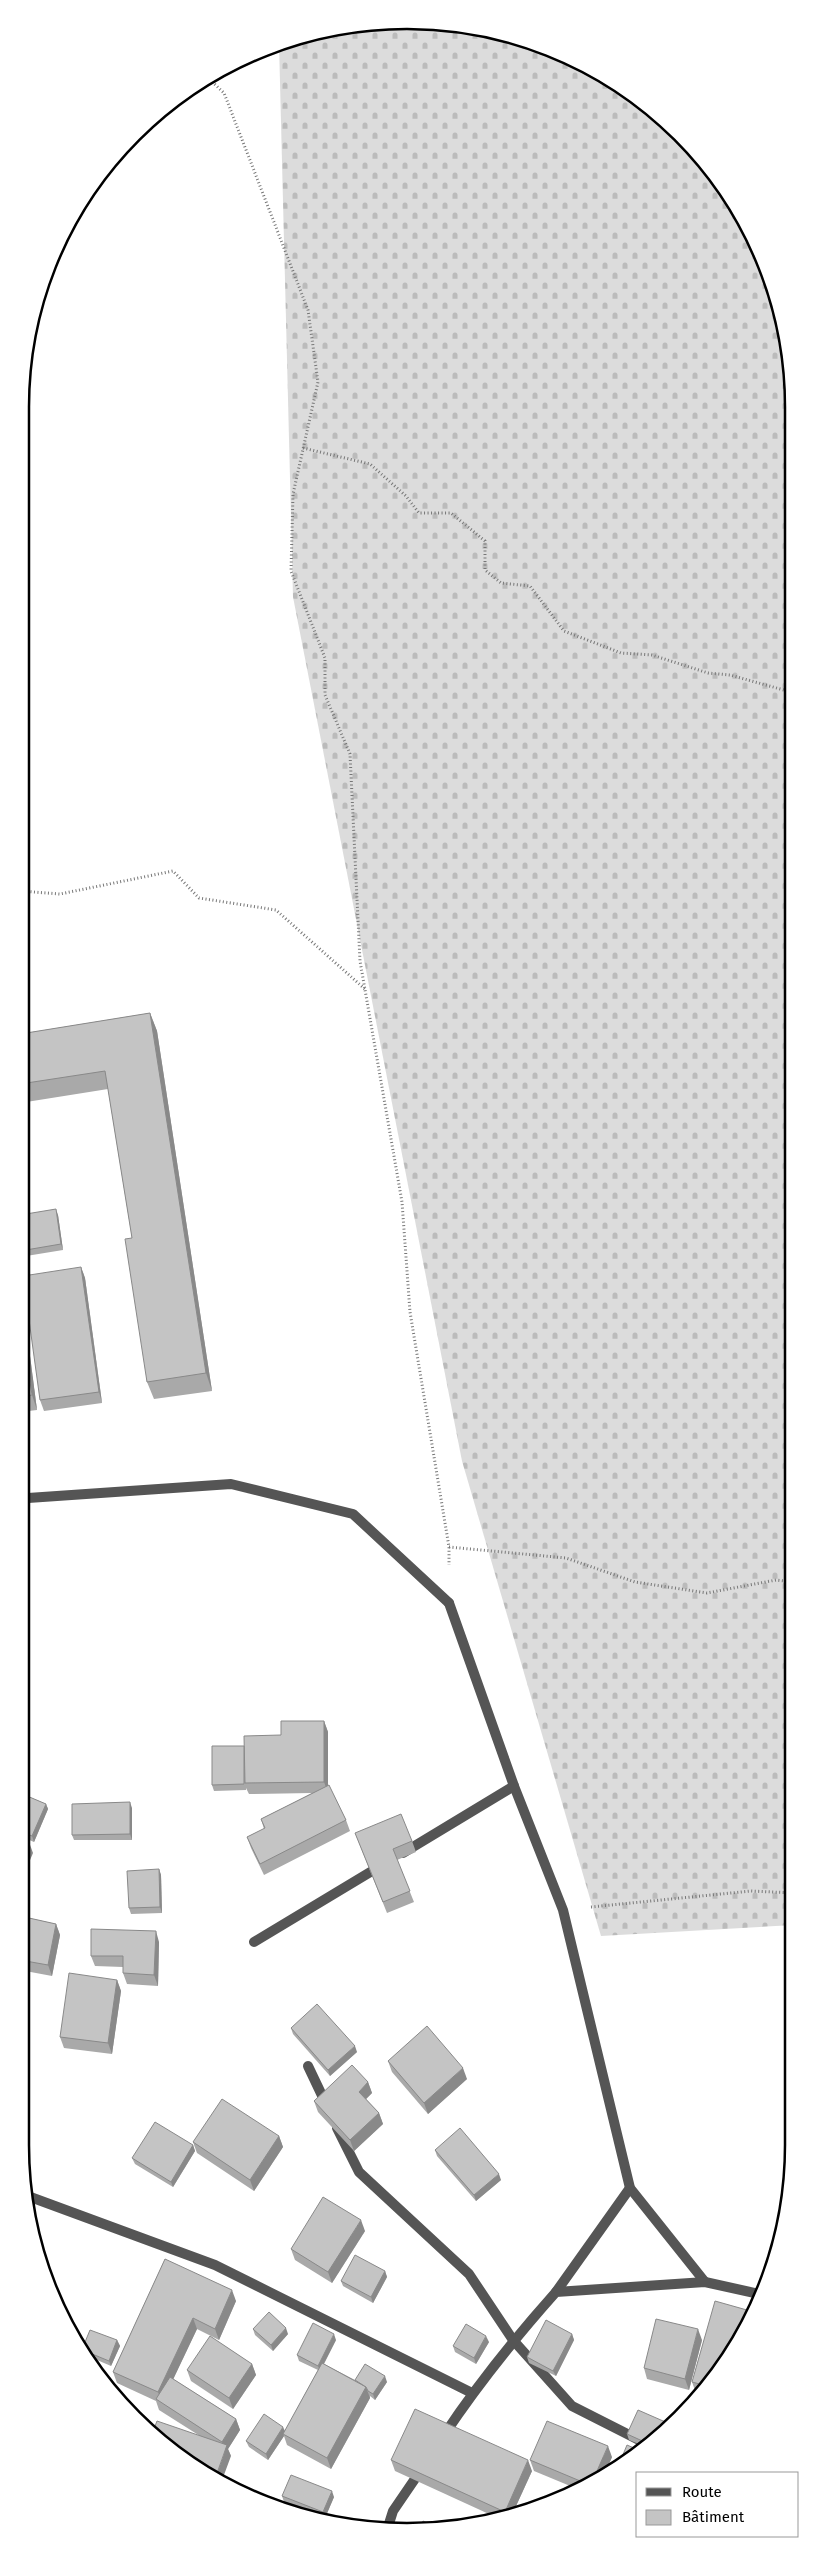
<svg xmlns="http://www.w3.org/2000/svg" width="814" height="2552" font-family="'Fira Sans',sans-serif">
<defs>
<pattern id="cemetery-stones" width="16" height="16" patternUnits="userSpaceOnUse" patternTransform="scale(1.25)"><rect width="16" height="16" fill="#dcdcdc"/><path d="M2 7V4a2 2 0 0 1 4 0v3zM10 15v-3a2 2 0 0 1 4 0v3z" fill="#bbb"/></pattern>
</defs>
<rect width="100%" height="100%" fill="#fff"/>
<polygon fill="url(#cemetery-stones)" points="407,20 483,27 600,72 681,134 754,236 791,356 794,1925 601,1936 462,1461 293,597 279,43 332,27"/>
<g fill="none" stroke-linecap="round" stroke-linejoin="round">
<g stroke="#777" stroke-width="3" stroke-dasharray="1 2.5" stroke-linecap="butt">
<polyline points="207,77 224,93 308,310 318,382 293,494 291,571 325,658 325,695 350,754 360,961 402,1202 410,1312 449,1547 449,1565"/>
<polyline points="303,448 370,464 406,496 419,513 451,513 485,541 485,570 501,583 530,586 564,631 621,653 652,655 708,673 730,675 791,692"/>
<polyline points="20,891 60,894 173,871 199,898 276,910 366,990"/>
<polyline points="449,1547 566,1558 635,1582 707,1593 776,1580 793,1582"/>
<polyline points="591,1907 751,1891 794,1893"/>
</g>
<g stroke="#555" stroke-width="10">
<polyline points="20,1505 28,1498 231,1484 353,1514 449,1603"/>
<polyline points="403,1853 514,1786"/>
<polyline points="254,1942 382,1865"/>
<polyline points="308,2066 327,2106"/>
<polyline points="337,2128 359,2172 469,2274 513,2340 572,2406 649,2445"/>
</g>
<g stroke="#555" stroke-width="10">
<polyline points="449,1603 514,1786 563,1910 630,2188 705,2282"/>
<polyline points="25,2195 215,2265 472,2393"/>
<polyline points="556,2292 630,2188"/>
<path d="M444,2435C478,2384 515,2338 556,2292L705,2282L764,2295"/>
<polyline points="387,2530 393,2511 421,2470"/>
</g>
</g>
<g fill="#a9a9a9">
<polygon points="150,1013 157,1031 212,1391 154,1399 147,1382 132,1238 108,1089 20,1103 20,1034"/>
<polygon points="20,1215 58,1215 63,1250 20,1257"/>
<polygon points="81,1267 85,1278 102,1403 44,1411 40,1400"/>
<polygon points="20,1341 24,1341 30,1356 37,1410 20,1412"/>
<polygon points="324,1721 328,1732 328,1785 346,1820 350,1831 264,1875 251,1848 247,1837 264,1829 261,1819 312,1793 249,1794 246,1788 246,1790 214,1791 212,1785 244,1746 281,1735"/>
<polygon points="20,1793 46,1804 48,1809 34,1842 20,1836"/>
<polygon points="132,1808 132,1840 74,1840 72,1835"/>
<polygon points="355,1833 412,1841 416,1852 397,1860 414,1902 387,1913"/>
<polygon points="159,1869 161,1875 162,1913 131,1914 129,1908"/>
<polygon points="20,1916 56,1924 60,1935 52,1976 20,1970"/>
<polygon points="159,1942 158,1986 127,1984 123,1973 123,1967 95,1966 91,1956"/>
<polygon points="117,1980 121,1991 112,2054 64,2048 60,2037"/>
<polygon points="291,2028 357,2052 330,2076 293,2034"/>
<polygon points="388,2061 467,2079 428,2114 392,2072"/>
<polygon points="368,2082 372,2093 366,2099 379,2113 383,2124 354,2151 318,2112 314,2101"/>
<polygon points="279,2136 283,2147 254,2191 197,2153 193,2142"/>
<polygon points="193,2145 195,2151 173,2187 135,2164 132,2158"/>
<polygon points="435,2150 501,2180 476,2201 437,2156"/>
<polygon points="365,2231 332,2283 295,2260 291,2249"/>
<polygon points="165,2259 236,2301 219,2340 197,2329 173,2379 236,2419 240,2430 228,2449 231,2456 154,2429 200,2436 159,2410 156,2401 117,2383 113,2372"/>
<polygon points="385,2271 387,2277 373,2303 343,2286 341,2281"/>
<polygon points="253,2329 288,2334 273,2351 255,2335"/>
<polygon points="572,2334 574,2340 556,2376 529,2363 527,2357"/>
<polygon points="117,2340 120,2346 111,2366 90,2357 83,2347"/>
<polygon points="336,2340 324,2364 355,2380 387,2382 375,2400 370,2396 370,2398 331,2469 287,2445 284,2436 268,2460 249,2447 246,2441 285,2431 318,2370 299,2361 297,2355"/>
<polygon points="702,2340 689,2390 647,2379 644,2368"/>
<polygon points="489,2342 476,2364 455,2352 453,2346"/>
<polygon points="729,2360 701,2394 696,2393 692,2382"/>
<polygon points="252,2364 256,2375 233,2409 191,2381 187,2370"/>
<polygon points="671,2427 646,2447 629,2440 627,2434"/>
<polygon points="612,2457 604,2475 575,2488 534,2471 530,2460"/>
<polygon points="391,2460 532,2471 511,2517 507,2519 502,2520 395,2471"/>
<polygon points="282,2496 334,2497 325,2518 284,2502"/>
</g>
<g fill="#898989">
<polygon points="150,1013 157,1031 212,1391 206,1373"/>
<polygon points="56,1209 58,1215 63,1250 61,1244"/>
<polygon points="81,1267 85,1278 102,1403 99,1392"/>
<polygon points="24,1341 30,1356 37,1410 32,1395"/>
<polygon points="324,1721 328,1732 328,1793 324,1782"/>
<polygon points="130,1802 132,1808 132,1840 130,1834"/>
<polygon points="46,1804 48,1809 34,1842 32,1836"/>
<polygon points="29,1842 33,1853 20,1884 20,1864"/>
<polygon points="159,1869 161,1875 162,1913 160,1907"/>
<polygon points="56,1924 60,1935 52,1976 48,1965"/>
<polygon points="156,1931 159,1942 158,1986 154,1975"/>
<polygon points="117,1980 121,1991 112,2054 108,2043"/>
<polygon points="355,2046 357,2052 330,2076 328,2070"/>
<polygon points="463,2068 467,2079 428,2114 424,2103"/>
<polygon points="368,2082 372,2093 363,2102 359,2092"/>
<polygon points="379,2113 383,2124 354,2151 350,2140"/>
<polygon points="279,2136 283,2147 254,2191 250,2180"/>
<polygon points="193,2145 195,2151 173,2187 171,2182"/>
<polygon points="499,2174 501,2180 476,2201 474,2195"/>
<polygon points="361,2220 365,2231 332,2283 328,2272"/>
<polygon points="385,2271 387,2277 373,2303 371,2297"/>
<polygon points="232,2290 236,2301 219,2340 215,2329"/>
<polygon points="193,2318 197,2329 162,2403 158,2392"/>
<polygon points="286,2328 288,2334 273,2351 271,2345"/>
<polygon points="698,2329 702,2340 689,2390 685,2379"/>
<polygon points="334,2334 336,2340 320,2371 318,2366"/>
<polygon points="572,2334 574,2340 556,2376 553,2371"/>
<polygon points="486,2336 489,2342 476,2364 474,2358"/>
<polygon points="117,2340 120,2346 111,2366 109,2361"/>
<polygon points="252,2364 256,2375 233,2409 229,2398"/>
<polygon points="385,2376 387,2382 375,2400 373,2394"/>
<polygon points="366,2387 370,2398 331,2469 327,2458"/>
<polygon points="236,2419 240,2430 228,2449 231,2456 221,2483 215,2479 225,2451 222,2442"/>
<polygon points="283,2427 286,2433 283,2434 284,2436 268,2460 266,2454"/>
<polygon points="608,2446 612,2457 604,2475 593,2480"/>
<polygon points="528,2460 532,2471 511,2517 507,2519 505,2512"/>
<polygon points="332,2491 334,2497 325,2518 323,2512"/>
</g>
<g fill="#c4c4c4" stroke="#898989">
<polygon points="150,1013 206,1373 147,1382 125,1239 132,1238 105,1071 20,1084 20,1034"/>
<polygon points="56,1209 61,1244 20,1251 20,1215"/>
<polygon points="81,1267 99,1392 40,1400 23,1276"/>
<polygon points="20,1341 24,1341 32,1395 20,1397"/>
<polygon points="281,1721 324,1721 324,1782 245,1783 244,1736 281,1735"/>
<polygon points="212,1746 244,1746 244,1784 212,1785"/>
<polygon points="329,1785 346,1820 260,1864 247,1837 265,1828 261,1819"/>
<polygon points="20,1793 46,1804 32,1836 20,1831"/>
<polygon points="130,1802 130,1834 72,1835 72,1804"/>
<polygon points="401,1814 412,1841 393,1849 410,1891 383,1902 355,1833"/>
<polygon points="20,1838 29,1842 20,1864"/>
<polygon points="159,1869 160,1907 129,1908 127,1871"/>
<polygon points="20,1916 56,1924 48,1965 20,1960"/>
<polygon points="91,1929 156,1931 154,1975 123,1973 123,1956 91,1956"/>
<polygon points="69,1973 117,1980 108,2043 60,2037"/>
<polygon points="317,2004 355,2046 328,2070 291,2028"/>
<polygon points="427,2026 463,2068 424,2103 388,2061"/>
<polygon points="352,2065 368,2082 359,2092 379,2113 350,2140 314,2101"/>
<polygon points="222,2099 279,2136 250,2180 193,2142"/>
<polygon points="155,2122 193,2145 171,2182 132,2158"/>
<polygon points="460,2128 499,2174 474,2195 435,2150"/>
<polygon points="323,2197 361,2220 328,2272 291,2249"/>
<polygon points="355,2255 385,2271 371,2297 341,2281"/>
<polygon points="165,2259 232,2290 215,2329 193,2318 158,2392 113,2372"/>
<polygon points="715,2301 754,2312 729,2360 707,2386 692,2382"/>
<polygon points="269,2312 286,2328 271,2345 253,2329"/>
<polygon points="656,2319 698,2329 685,2379 644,2368"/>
<polygon points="546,2320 572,2334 553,2371 527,2357"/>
<polygon points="313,2323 334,2334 318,2366 297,2355"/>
<polygon points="466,2324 486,2336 474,2358 453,2346"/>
<polygon points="90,2330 117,2340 109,2361 85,2351 83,2347"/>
<polygon points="210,2336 252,2364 229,2398 187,2370"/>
<polygon points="322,2363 366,2387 327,2458 283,2434"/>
<polygon points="365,2364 385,2376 373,2394 368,2391 366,2387 355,2380"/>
<polygon points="170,2377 236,2419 222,2442 156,2399"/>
<polygon points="415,2409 528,2460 505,2512 391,2460"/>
<polygon points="638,2410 670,2424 667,2430 649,2444 627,2434"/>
<polygon points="264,2414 283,2427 266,2454 246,2441"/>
<polygon points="157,2421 227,2445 215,2479 172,2452 152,2434"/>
<polygon points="547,2421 608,2446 593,2480 585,2483 530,2460"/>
<polygon points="139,2422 154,2429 152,2434"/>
<polygon points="627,2445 641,2451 622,2467 617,2469"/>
<polygon points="291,2475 332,2491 323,2512 282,2496"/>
<polygon points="529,2505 533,2507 526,2510"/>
<polygon points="423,2521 441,2530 432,2531 419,2531"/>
</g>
<path d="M0 0H814V2552H0ZM407 29H407A378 378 0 0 1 785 407V2145A378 378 0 0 1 407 2523H407A378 378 0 0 1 29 2145V407A378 378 0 0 1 407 29Z" fill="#fff" fill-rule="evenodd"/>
<path fill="none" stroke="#000" stroke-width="2.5" d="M407 29H407A378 378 0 0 1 785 407V2145A378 378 0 0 1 407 2523H407A378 378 0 0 1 29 2145V407A378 378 0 0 1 407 29Z"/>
<rect x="636" y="2472" width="162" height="65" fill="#ffffff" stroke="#999999"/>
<rect x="646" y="2488" width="25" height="8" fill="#555555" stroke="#999999"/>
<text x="682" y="2497" font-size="15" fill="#000000">Route</text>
<rect x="646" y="2510" width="25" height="15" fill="#c4c4c4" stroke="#999999"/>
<text x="682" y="2522" font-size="15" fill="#000000">Bâtiment</text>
</svg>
